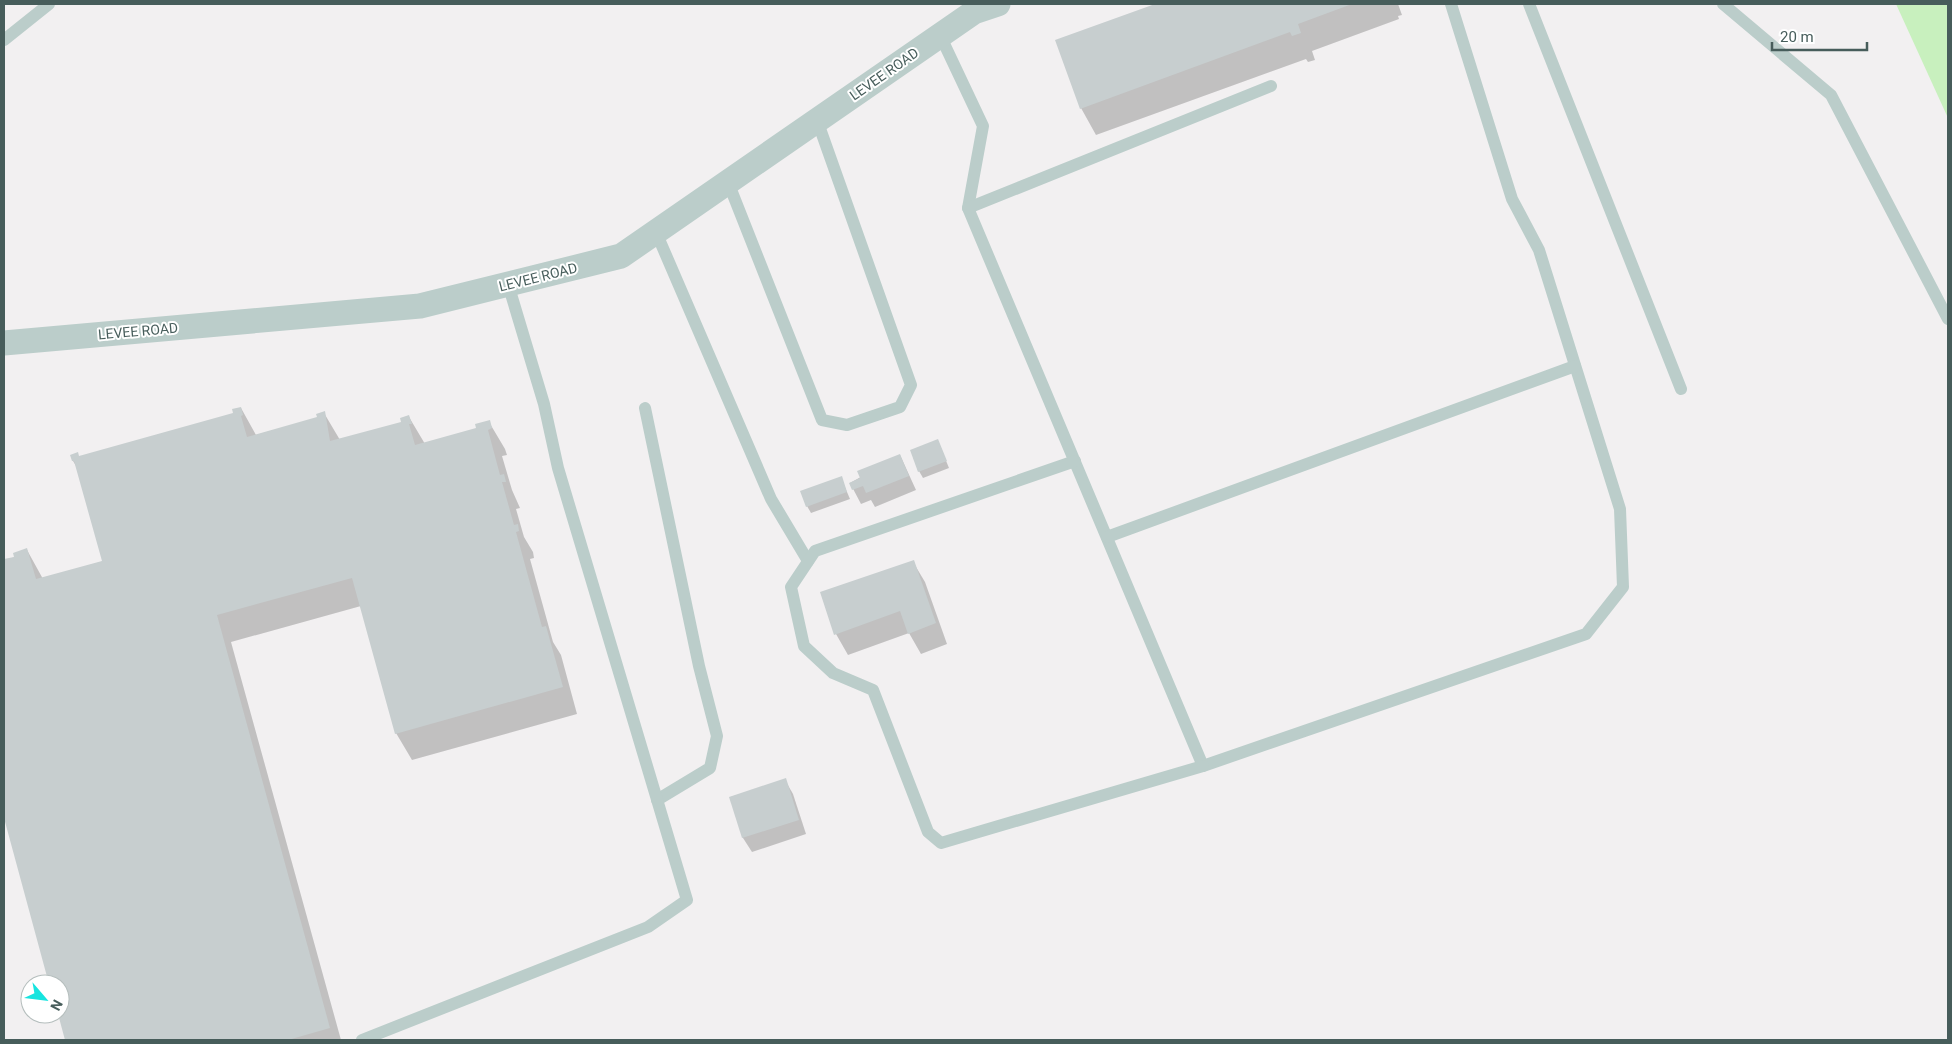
<svg xmlns="http://www.w3.org/2000/svg" width="1952" height="1044" font-family="Roboto,sans-serif">
<rect width="100%" height="100%" fill="#f2f0f1"/>
<polygon fill="#c8f0be" points="1896,4 1948,4 1948,118"/>
<g fill="#0003">
<polygon points="1159,4 1398,4 1402,15 1398,16 1399,19 1312,51 1315,60 1308,62 1306,59 1096,135 1081,108 1057,41"/>
<polygon points="241,408 256,435 318,418 324,413 340,440 403,423 409,417 425,444 478,429 489,422 505,449 507,455 502,456 512,490 520,508 516,509 524,537 533,552 534,558 530,559 553,642 561,655 577,714 412,760 396,733 361,606 231,642 341,1040 66,1040 59,1014 60,984 51,984 4,813 4,561 15,557 27,550 43,579 104,561 78,469 73,461 79,457 234,414"/>
<polygon points="938,441 949,468 923,478 919,471"/>
<polygon points="900,455 916,490 875,507 871,500 861,504 850,483"/>
<polygon points="841,478 850,499 811,513 807,506"/>
<polygon points="913,562 925,582 947,644 921,654 909,633 848,655 836,634"/>
<polygon points="785,780 793,794 806,834 752,852 743,838 731,797"/>
</g>
<g fill="#c7cecf">
<polygon points="1155,4 1352,4 1298,24 1301,33 1292,36 1290,32 1080,109 1055,40"/>
<polygon points="241,407 243,415 241,416 247,437 317,417 316,414 325,411 330,441 401,422 400,418 409,415 412,424 409,424 415,445 476,428 475,424 490,420 492,428 488,430 500,475 504,474 506,482 502,482 514,525 518,524 519,531 516,532 542,627 546,626 563,687 395,734 352,578 217,615 330,1028 288,1040 65,1040 58,1014 60,1014 60,984 49,984 4,818 4,559 14,557 13,553 27,548 36,579 102,561 74,461 72,461 70,455 78,452 79,456 233,413 232,409"/>
<polygon points="938,439 947,461 918,472 910,450"/>
<polygon points="900,454 909,476 866,493 863,486 852,490 849,483 860,478 857,471"/>
<polygon points="842,476 847,492 806,507 800,491"/>
<polygon points="914,560 936,623 908,634 900,611 834,635 820,592"/>
<polygon points="786,778 799,820 742,838 729,797"/>
</g>
<g fill="none" stroke-linecap="round" stroke-linejoin="round">
<g stroke="#bbcdca" stroke-width="12">
<polyline points="1529,4 1681,389"/>
<polyline points="1723,4 1831,95 1948,319"/>
<polyline points="940,35 983,126 968,208 1203,766 1586,634 1623,587 1620,509 1539,250 1512,199 1451,4"/>
<polyline points="4,40 49,4"/>
<polyline points="728,182 822,420 847,425 900,407 911,385 817,120"/>
<polyline points="968,208 1271,86"/>
<polyline points="656,232 771,499 808,561"/>
<polyline points="645,408 699,666 717,736 710,768 657,800"/>
<polyline points="1075,461 815,551 791,587 804,646 833,673 873,690 928,832 941,843 1203,766"/>
<polyline points="1107,537 1575,366"/>
<polyline points="362,1040 648,927 687,900 558,468 544,404 508,284"/>
</g>
<polyline stroke="#bbcdca" stroke-width="25" points="4,343 420,306 621,256 974,12 998,4"/>
</g>
<g text-anchor="middle" stroke-width="4" stroke-linejoin="round" paint-order="stroke">
<g font-size="14" fill="#475d5b" stroke="#fff">
<text transform="translate(884 74) rotate(-35)" y="5">LEVEE ROAD</text>
<text transform="translate(538 277) rotate(-14)" y="5">LEVEE ROAD</text>
<text transform="translate(138 331) rotate(-5)" y="5">LEVEE ROAD</text>
</g>
</g>
<rect width="1952" height="1044" fill="none" stroke="#475d5b" stroke-width="10"/>
<g transform="translate(45 999) rotate(118)"><circle r="24" fill="#ffffff" stroke="#b5bebd"/>
<path d="M0-4L9 19L0 12L-9 19Z" fill="#17e4df"/>
<text y="-8" font-size="14" font-weight="bold" text-anchor="middle" fill="#475d5b">N</text>
</g>
<path d="M1772 42v8h95v-8" fill="none" stroke="#475d5b" stroke-width="2.5"/>
<text x="1780" y="42" font-size="15" fill="#475d5b" stroke="#ffffff" stroke-width="4" paint-order="stroke">20 m</text>
</svg>
